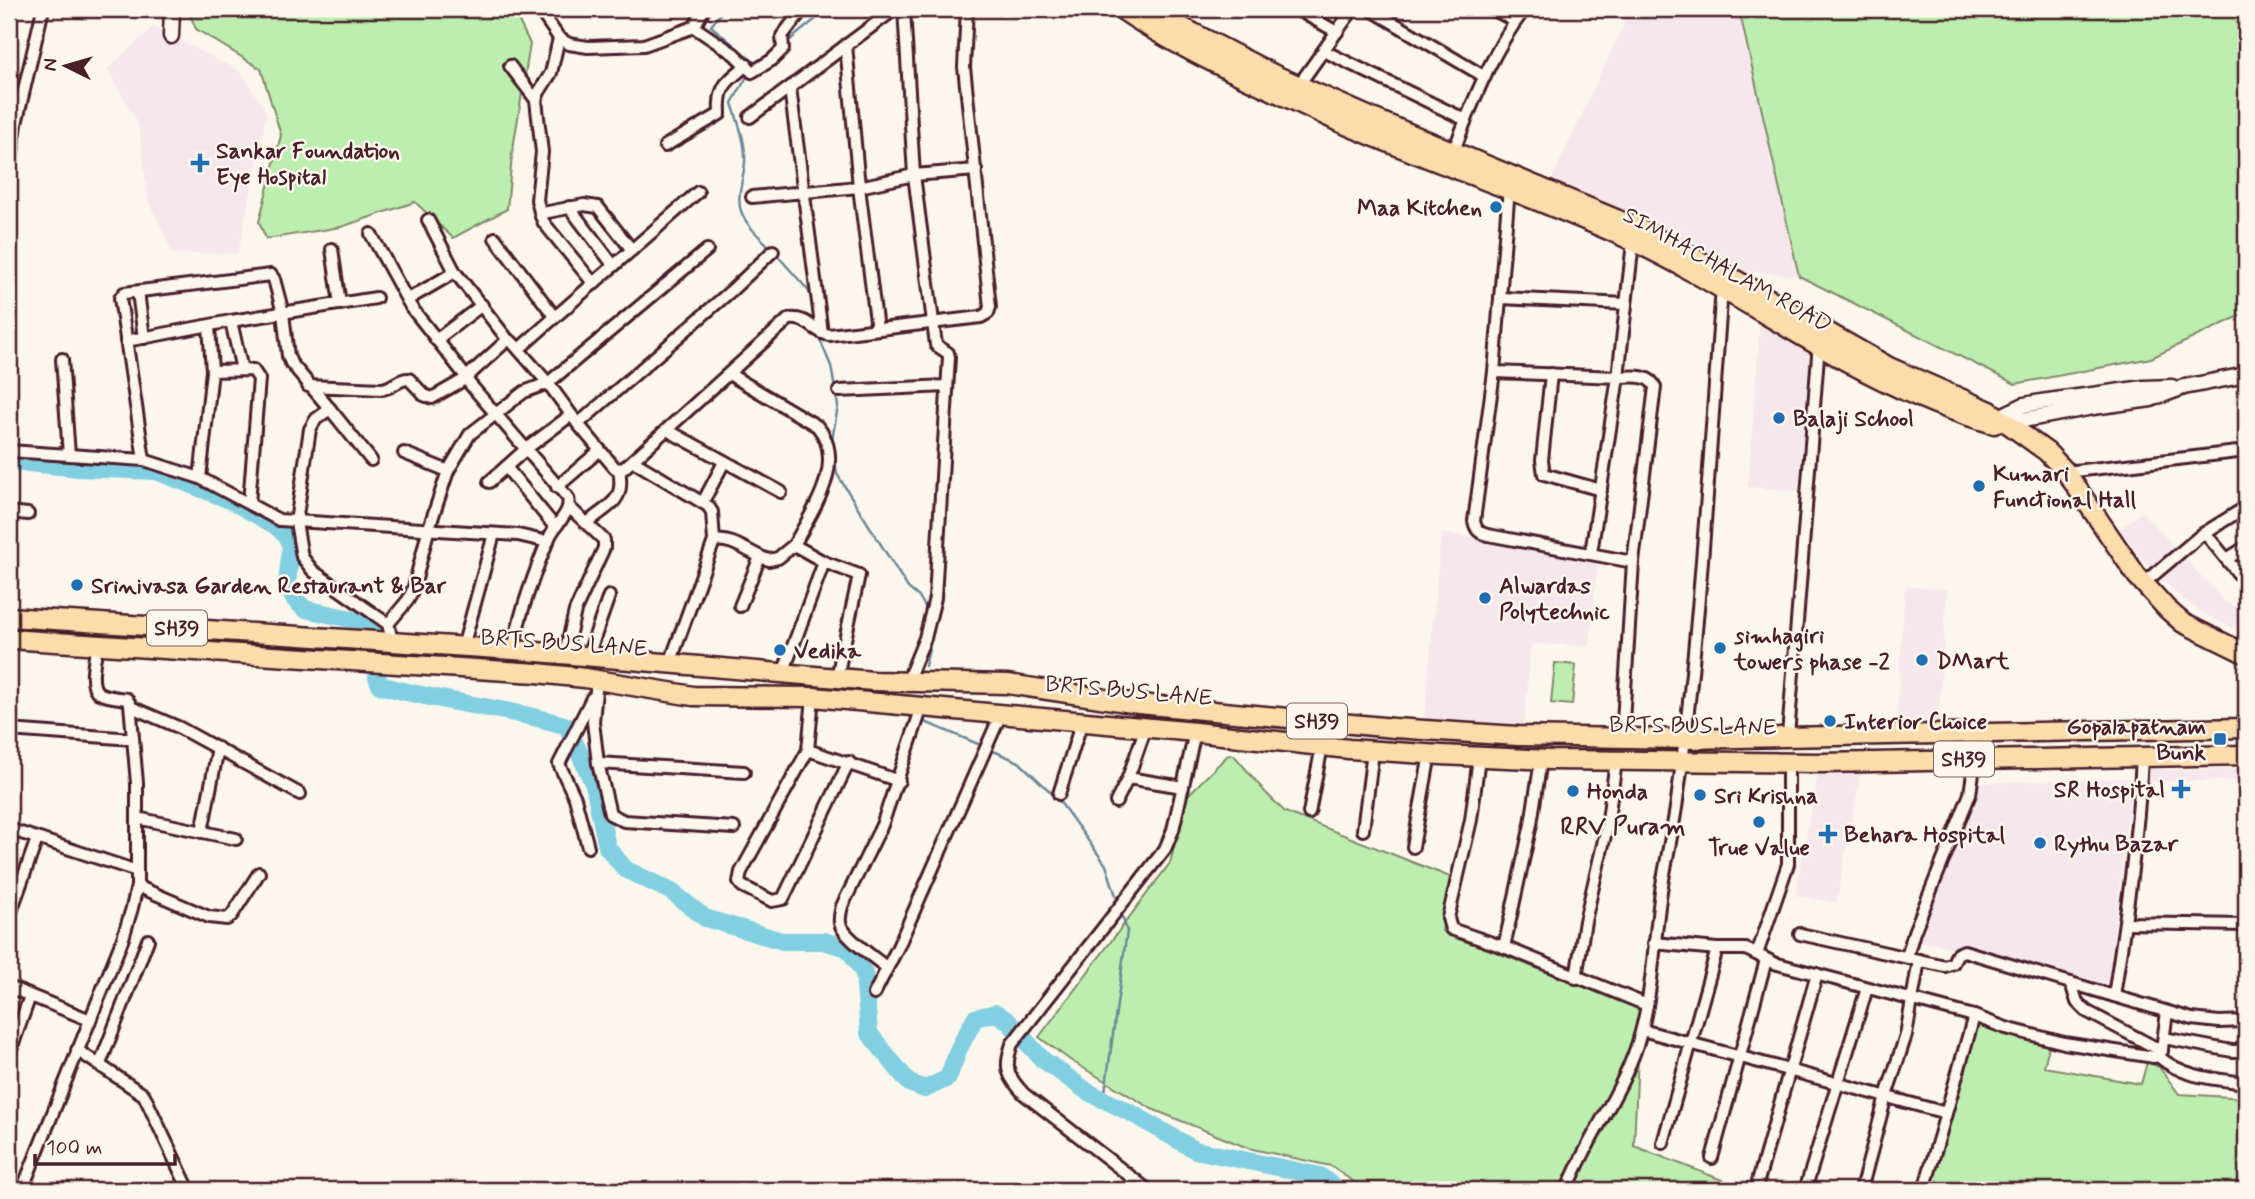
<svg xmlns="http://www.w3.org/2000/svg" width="2255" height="1199" font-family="Mynerve,sans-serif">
<rect width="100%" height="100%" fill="#fbf7ec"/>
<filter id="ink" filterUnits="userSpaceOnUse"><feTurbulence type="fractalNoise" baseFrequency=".0143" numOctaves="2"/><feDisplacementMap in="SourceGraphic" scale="14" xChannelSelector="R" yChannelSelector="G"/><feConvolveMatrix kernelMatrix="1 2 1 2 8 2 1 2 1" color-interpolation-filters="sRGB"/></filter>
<g filter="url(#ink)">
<g fill="#f6e7ec">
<polygon points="1624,9 1739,9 1799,276 1745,271 1632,214 1552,179 1624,24"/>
<polygon points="153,27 241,72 267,113 238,253 173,254 149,202 138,123 107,69"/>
<polygon points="1760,326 1811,350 1798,491 1748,487"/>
<polygon points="2142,512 2223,600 2246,612 2246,634 2204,614 2178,595 2144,561 2119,529"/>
<polygon points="1441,534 1540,543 1540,553 1598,557 1590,646 1531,644 1523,731 1424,722"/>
<polygon points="1905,587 1947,589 1938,730 1896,731"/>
<polygon points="1820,764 1861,772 1836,903 1795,895"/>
<polygon points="2246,768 2246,781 2145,781 2146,769 2192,770"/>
<polygon points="2132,778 2107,990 1954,947 1916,941 1980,783"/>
</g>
<g fill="#bcefaf" stroke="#83876d" stroke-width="2">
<polygon points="188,9 513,9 530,44 512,155 507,209 453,238 415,202 341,227 266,239 259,222 281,135 261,69 196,29"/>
<polygon points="1739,9 2246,9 2246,313 2151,358 2015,384 1799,276"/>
<polygon points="1555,663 1576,665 1572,705 1551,703"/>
<polygon points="1228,755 1234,755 1265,792 1285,812 1450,877 1442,931 1640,1009 1634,1146 1748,1190 1365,1190 1331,1166 1248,1148 1152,1109 1070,1060 1039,1037 1170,863 1187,796"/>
<polygon points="1978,1024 2049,1045 2044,1067 2141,1084 2147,1062 2159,1067 2179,1094 2246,1098 2246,1190 1930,1190"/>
</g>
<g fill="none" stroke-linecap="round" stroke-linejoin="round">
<g stroke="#6c8999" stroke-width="2.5">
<polyline points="724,9 711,26 755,63 752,68"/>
<polyline points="785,44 828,9"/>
<polyline points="755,63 773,51"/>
<path d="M749,73L732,103C738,122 746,142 745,162C744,177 736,196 741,211C746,226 761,238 772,249"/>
<polyline points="776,254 808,290 813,301"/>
<polyline points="818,335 831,366 838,406 832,440 837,474 908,588 920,598 928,612"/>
<polyline points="925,666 935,624 933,620"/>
<polyline points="925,722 983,746"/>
<polyline points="989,749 1019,762 1057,798 1106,865 1118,902"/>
<polyline points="1104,1100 1127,931 1121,912"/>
</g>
<path stroke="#83cfe2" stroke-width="18" d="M9,461L79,468L156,471L232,501L276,526L288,537L291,547L287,584L294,599L305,609L374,624L382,629L377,677L380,685C441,703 506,707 567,726L594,785L607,847L625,869L672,892L705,918L782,941H823L848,948L864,973L869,1033L909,1083L925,1089L948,1078L959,1048L975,1018L996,1013L1008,1021L1042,1059L1088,1092L1133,1114L1195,1150L1320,1176L1338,1190"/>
<defs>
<g id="minor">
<polyline points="539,9 559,38 569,44 588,47 644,45 694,27 704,9"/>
<polyline points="904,9 914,175 936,345 948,353 949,357 935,598 925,638 907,682"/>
<polyline points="1296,9 1337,32"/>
<polyline points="1370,9 1485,77"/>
<polyline points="1492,9 1515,21"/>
<polyline points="694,27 734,54 752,72 772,60 783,49 782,36 803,9"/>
<polyline points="846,45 859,187 877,329"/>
<polyline points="1324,51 1466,120"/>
<polyline points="510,66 536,100"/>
<polyline points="1298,86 1353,9"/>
<polyline points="790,88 822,333"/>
<polyline points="750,117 895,9"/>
<path d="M665,146L720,114C718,86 726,82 747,65"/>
<path d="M1454,150C1473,102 1492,50 1525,9"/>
<polyline points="9,174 16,124 43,9"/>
<polyline points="752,197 859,187 914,175 976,170"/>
<polyline points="569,207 614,266"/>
<polyline points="541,216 537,200 542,152 536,100 539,92 551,73 559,38"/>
<polyline points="428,220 455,272 508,340"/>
<polyline points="495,238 555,317 698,192"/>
<polyline points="332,249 340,304"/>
<polyline points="594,284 544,223 541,216 543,213 584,205 598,207 632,250"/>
<polyline points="138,292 144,338"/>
<polyline points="1500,298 1626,304"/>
<polyline points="407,300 455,272"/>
<polyline points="231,321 242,370"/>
<polyline points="209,326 212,371"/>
<polyline points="436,340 482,305"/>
<polyline points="126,341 231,321 376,298"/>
<polyline points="519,349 555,317"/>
<polyline points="62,359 69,455"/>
<polyline points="1494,372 1509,188"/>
<path d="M729,374L817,426C848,462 812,511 794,545"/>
<polyline points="1551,374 1542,460 1544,474 1601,490"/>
<path d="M308,386L382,389C393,388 399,378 409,379L424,395L432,398L467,378L411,307L371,234"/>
<polyline points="839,391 947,386"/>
<polyline points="330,409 371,460"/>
<polyline points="578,424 732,290 773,251"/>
<polyline points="667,430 781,492"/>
<polyline points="9,451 144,460 200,478 279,520 518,535 548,542"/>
<polyline points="404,453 448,471"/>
<polyline points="144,460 120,298 124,293 271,275 274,279 283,313 288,356 291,363 330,409 316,419 310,429 296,522 302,557 313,571 388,624 392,641"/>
<polyline points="633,461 708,506 712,512 714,541"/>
<polyline points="506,467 555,527"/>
<polyline points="2066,472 2246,451"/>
<polyline points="200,478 212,371 253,370 259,379 249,503"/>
<polyline points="489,482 526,449 571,415"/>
<polyline points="557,487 599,451"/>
<polyline points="703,502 723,464"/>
<polyline points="9,512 28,514"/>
<path d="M587,523C611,503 625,502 619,469"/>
<polyline points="2205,533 2246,583"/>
<path d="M1591,553L1618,377L1494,372L1474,521C1476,530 1479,533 1488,535L1633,562"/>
<polyline points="2227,559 2246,547"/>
<polyline points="2143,584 2201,535 2246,507"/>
<polyline points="740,606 760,557"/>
<polyline points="388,624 408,600 414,587 428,531 448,471 470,434 524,392 548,383 707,250"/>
<polyline points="463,647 494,534"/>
<path d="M514,650C516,621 538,563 550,536C556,523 572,512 568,498L469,383L467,378L470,374L503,344L508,340L512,342L548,383L578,424L615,468L623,469L789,319C806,316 814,332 829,335L981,317L988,313L990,307L964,67L967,9"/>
<polyline points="565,654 575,611 604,548 604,540 569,507"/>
<polyline points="588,656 609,596"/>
<path d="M670,663L714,541C733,537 751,555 769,560L778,558L794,545L824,562L859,575L837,677"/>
<polyline points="783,673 824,562"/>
<polyline points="597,680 593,722 598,763 610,814 624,821 734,828"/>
<polyline points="813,697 808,750 741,872 739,882 742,886 772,901 783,899 849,762"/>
<polyline points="131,707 178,727 300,794"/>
<polyline points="9,730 133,739"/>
<polyline points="1788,736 1819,343"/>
<path d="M1622,738L1633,562L1655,387C1649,373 1631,377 1618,377L1633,242"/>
<polyline points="808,750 899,781"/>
<polyline points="1479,757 1471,820 1448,918 1451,929 1504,947 1647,1005"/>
<path d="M2142,758C2138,838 2126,917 2114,996L2192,1019L2219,1022L2246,1021"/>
<polyline points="598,763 744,772"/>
<polyline points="1128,778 1183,787"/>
<polyline points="1059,794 1082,721"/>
<polyline points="1116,802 1128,778 1146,727"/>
<polyline points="1309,813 1322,746"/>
<polyline points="137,818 236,839"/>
<polyline points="9,829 137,871"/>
<polyline points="1363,830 1373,751"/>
<polyline points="202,832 218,748"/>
<polyline points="588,847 575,798 559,764 592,698"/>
<polyline points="1413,847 1430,754"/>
<polyline points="137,886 209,917 227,919 232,915 259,873"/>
<polyline points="9,917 37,839"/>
<polyline points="2125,923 2246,925"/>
<polyline points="1800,934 1945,966 1953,963 1957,954 1964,951 2114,996"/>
<polyline points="1654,943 1717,949 1746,949 1774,963 1974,1016 2006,1028 2064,1043 2154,1057 2158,1056 2162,1049 2167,1012"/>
<polyline points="1504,947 1531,824 1541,760"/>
<polyline points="1757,954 1788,864 1788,762"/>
<polyline points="1907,957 1914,932 1970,794 1975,759"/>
<path d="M887,968C875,958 843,937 840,923C839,917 841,911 842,906L882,825L922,707"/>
<polyline points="1576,978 1585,921 1607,827 1616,761"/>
<polyline points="2071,983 2077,1002 2086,1011 2162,1051"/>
<polyline points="9,987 90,1020"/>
<polyline points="874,994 898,947 1001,714"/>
<polyline points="1642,1030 1946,1113"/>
<polyline points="2164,1038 2232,1051 2238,1051 2246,1044"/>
<polyline points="77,1050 144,1095 189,1190"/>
<polyline points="9,1055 30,996"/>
<path d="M2158,1056C2183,1078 2215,1079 2246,1083"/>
<polyline points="100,1064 148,940"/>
<polyline points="1663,1143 1717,949"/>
<polyline points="1712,1158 1766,960"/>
<polyline points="1758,1181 1817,974"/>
<path d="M22,1190L123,938L132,908L137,886V783L130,704L127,699C119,698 106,697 99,693C87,685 96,656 97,644"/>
<path d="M1148,1190L1024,1094C1007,1076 1004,1068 1012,1044L1165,849L1173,830L1195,732"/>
<path d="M1567,1190C1588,1135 1626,1089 1641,1032C1654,984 1654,934 1662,885C1667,857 1673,829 1677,801C1700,632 1709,459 1722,288"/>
<polyline points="1805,1190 1867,988"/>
<polyline points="1861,1190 1886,1096 1906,1035 1919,960"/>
<polyline points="1924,1190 1974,1016"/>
</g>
<g id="tertiary">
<polyline points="171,36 172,9"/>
<polyline points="1999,417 2024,405 2041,402 2144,388 2172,387"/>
<polyline points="2007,423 2093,407 2151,399 2184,387 2246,375"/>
</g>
<g id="primary">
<path d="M1121,9C1166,40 1215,64 1265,87C1289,98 1313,110 1337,121C1431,162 1528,194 1622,236C1749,294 1857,386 1994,424"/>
<polyline points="1147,9 1275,75 1370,117 1633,226 1736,280 1889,367 1990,411 2047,452 2066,472 2137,576 2167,609 2183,623 2246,654"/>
<polyline points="9,617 514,650 873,681 1008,684 1139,704 1394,728 1518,736 1685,739 2246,728"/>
<polyline points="9,639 537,673 585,678 693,696 813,697 1195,732 1349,749 1441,755 1551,760 1822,763 2246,755"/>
</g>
</defs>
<use href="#minor" stroke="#4a1f2b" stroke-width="16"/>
<use href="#tertiary" stroke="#4a1f2b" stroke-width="19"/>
<use href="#primary" stroke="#4a1f2b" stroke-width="23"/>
<use href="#minor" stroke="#fbf7ec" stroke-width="10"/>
<use href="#tertiary" stroke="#fbf7ec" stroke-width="14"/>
<use href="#primary" stroke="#faddab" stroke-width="18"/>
</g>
</g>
<g fill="#1f6fb2" stroke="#fbf7ec" stroke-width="2.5">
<path d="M196.5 152.5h7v7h7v7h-7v7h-7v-7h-7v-7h7z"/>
<circle cx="1496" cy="207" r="7"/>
<circle cx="1779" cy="418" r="7"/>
<circle cx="1979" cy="486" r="7"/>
<circle cx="77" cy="585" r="7"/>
<circle cx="1485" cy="598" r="7"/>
<circle cx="1720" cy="648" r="7"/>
<circle cx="780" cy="650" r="7"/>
<circle cx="1922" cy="660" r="7"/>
<circle cx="1830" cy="721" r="7"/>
<rect x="2213" y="732" width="14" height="14" rx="3.5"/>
<path d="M2177.5 778.5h7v7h7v7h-7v7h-7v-7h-7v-7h7z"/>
<circle cx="1573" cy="791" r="7"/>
<circle cx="1700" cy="795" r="7"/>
<circle cx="1759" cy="822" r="7"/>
<path d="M1824.5 823.5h7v7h7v7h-7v7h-7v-7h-7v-7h7z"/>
<circle cx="2040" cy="843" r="7"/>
</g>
<g text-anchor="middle" stroke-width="5" stroke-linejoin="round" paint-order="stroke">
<g fill="#fbf7ec" stroke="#7f6065" stroke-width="2">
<rect x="147" y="610.5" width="60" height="35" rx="5"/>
<rect x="1287" y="703.5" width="60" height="35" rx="5"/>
<rect x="1934" y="741.5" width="60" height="35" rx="5"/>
</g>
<g font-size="21" font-weight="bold" fill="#4a1f2b">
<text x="177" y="635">SH39</text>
<text x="1317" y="728">SH39</text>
<text x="1964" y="766">SH39</text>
</g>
<g font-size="23" font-weight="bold" fill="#4a1f2b" stroke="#fbf7ec" text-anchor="start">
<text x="216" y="158">Sankar Foundation<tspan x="216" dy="26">Eye Hospital</tspan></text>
<text x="1482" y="215" text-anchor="end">Maa Kitchen</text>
<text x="1793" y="426">Balaji School</text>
<text x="1993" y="481">Kumari<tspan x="1993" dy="26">Functional Hall</tspan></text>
<text x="91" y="593">Srinivasa Garden Restaurant &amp; Bar</text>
<text x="1499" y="593">Alwardas<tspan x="1499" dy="26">Polytechnic</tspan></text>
<text x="1734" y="643">simhagiri<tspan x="1734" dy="26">towers phase -2</tspan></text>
<text x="794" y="658">Vedika</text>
<text x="1936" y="668">DMart</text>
<text x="1844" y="729">Interior Choice</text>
<text x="2206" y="734" text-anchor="end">Gopalapatnam<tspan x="2206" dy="26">Bunk</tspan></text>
<text x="2165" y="797" text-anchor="end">SR Hospital</text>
<text x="1587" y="799">Honda</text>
<text x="1714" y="803">Sri Krishna</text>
<text x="1844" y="842">Behara Hospital</text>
<text x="2054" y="851">Rythu Bazar</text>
<text x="1759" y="855" text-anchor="middle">True Value</text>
</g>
<g font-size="23" fill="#4a1f2b" stroke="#fbf7ec">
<text transform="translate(1728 269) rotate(29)" y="8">SIMHACHALAM ROAD</text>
<text transform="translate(564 642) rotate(4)" y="8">BRTS BUS LANE</text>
<text transform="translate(1129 690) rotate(5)" y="8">BRTS BUS LANE</text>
<text transform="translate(1693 725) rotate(1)" y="8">BRTS BUS LANE</text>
</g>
<g font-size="24" font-weight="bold" fill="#4a1f2b" stroke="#fbf7ec">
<text x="1623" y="834">RRV Puram</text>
</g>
</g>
<rect width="2255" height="1199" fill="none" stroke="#fbf7ec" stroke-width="35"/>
<rect x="18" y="18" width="2220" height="1164" fill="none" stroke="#4a1f2b" stroke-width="2.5" filter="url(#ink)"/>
<g transform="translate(66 66) rotate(275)" stroke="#fbf7ec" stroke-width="5" paint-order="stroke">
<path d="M0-5L12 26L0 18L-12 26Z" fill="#4a1f2b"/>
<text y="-10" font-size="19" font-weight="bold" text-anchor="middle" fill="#4a1f2b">N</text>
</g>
<path d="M35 1154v10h140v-10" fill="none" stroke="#4a1f2b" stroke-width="3.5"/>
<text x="46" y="1154" font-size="21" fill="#4a1f2b" stroke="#fbf7ec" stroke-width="5" paint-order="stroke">100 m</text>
</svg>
